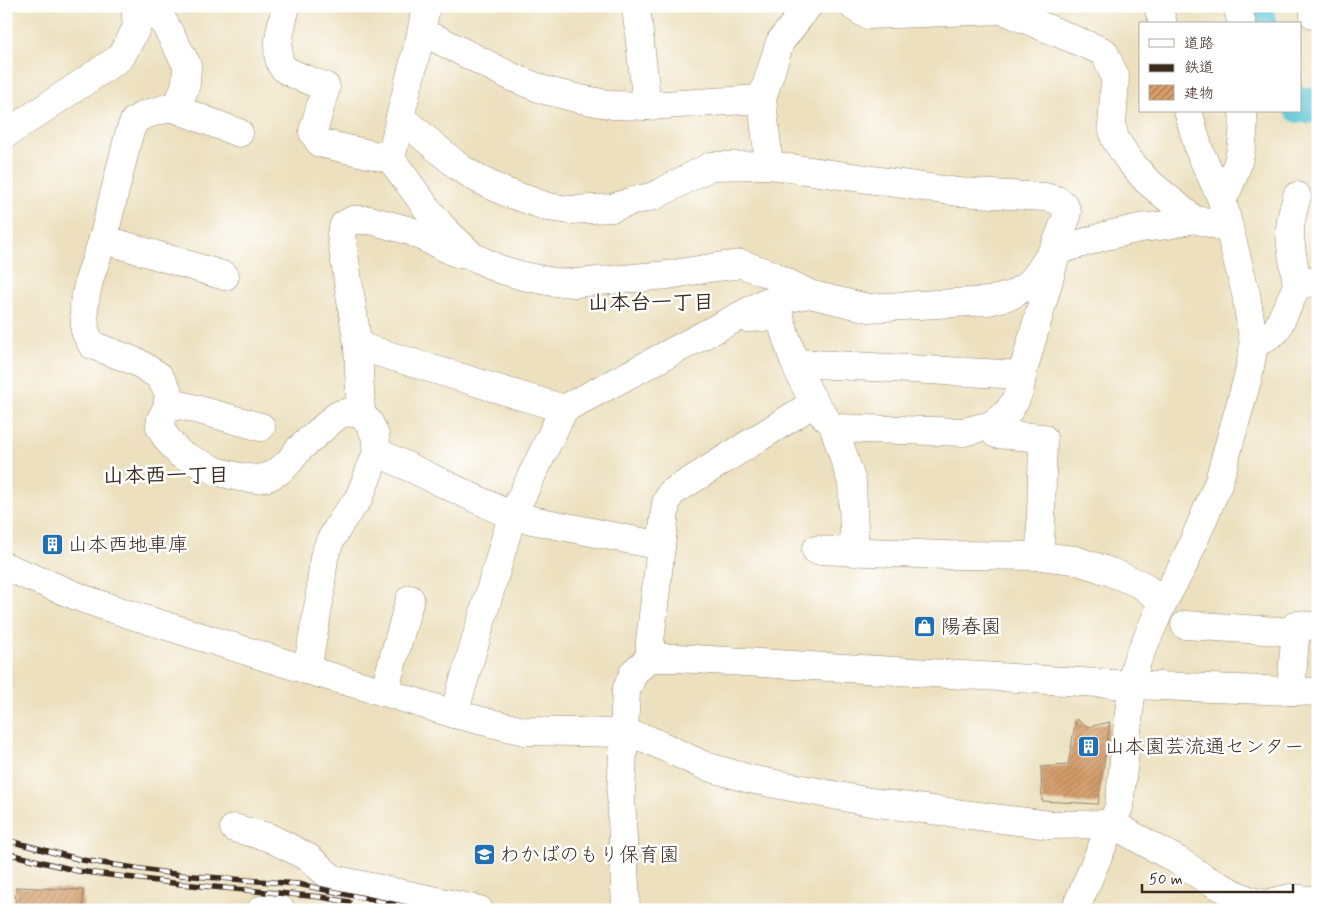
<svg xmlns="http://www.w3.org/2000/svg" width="1324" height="916" font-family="Mynerve,'Klee One',sans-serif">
<defs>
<pattern id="building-hatch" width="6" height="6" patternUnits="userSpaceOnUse" patternTransform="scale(1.25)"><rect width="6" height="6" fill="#d49c68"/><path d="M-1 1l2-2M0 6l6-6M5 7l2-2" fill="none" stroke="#ad7f55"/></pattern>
</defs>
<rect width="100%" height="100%" fill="#fff"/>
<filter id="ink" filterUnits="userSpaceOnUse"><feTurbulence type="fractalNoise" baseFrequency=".02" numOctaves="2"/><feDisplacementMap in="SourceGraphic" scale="10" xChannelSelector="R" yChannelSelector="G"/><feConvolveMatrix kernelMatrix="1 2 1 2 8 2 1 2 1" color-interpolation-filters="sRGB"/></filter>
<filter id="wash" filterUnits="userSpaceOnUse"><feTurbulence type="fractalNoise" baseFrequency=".0096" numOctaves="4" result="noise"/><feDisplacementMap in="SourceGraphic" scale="20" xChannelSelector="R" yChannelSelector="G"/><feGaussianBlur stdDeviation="1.12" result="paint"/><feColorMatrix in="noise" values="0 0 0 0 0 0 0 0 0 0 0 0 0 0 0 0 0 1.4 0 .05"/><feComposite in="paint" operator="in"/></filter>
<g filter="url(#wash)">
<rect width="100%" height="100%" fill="#ece0be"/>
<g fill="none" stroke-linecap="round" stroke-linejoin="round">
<g stroke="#5bc5d6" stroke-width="36">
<polyline points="1253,6 1259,24"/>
<polyline points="1300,105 1318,105"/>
</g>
</g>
<g id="blocks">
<g fill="url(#building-hatch)">
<polygon points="1076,719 1088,727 1110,722 1098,804 1042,801 1041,767 1068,765"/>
<polygon points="16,887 83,890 83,910 15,909"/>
</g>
</g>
</g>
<g filter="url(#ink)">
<use href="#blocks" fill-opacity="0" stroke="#94856e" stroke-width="1"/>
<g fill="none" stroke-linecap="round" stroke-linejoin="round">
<defs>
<g id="minor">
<polyline points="152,6 157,10 187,65 186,84 180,100 171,107 144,115 134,121 129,134 103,239 89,280 84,305 85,331 92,345 137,362 159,376 169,393 167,408 161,419 160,427 167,439 180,454 216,471 239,477 257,479 268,477 279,471 289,462 299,449 338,415 349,412 361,415 369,422 375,435 377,452 359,498 344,517 330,541 324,557 319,602 307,670"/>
<path d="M286,6C283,22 270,59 286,70C295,76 314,82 326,87L313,132L320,143L391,159"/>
<polyline points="636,6 647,106"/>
<polyline points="1158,6 1163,24"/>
<polyline points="1237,6 1242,24"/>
<polyline points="854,7 867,15 1003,10 1104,52 1115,77 1112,126 1115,139 1128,159 1146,180 1193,219 1229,228"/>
<polyline points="1314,15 1318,7"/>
<polyline points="421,34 437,39 514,78 544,90 580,99 613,105 647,106 762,99"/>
<polyline points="171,107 239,133"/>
<polyline points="1188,111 1199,150 1222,200 1246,294 1254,345"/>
<polyline points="400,117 421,34 426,6"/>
<polyline points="6,134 121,57 137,27 135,6"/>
<polyline points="769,165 762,99 780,42 808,6"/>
<path d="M1297,196C1294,208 1290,219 1290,231C1290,249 1295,268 1297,286"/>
<path d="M1222,200C1237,173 1246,143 1243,111"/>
<polyline points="103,239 225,276"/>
<path d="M746,318L780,317C790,352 802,388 825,417"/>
<polyline points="358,346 564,409 764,303 809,294 868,308 989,301 1012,295 1029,284 1036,276 1054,249 1066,219 1067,212 1064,205 1057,200 1045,197 958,192 769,165 711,166 654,196 633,201 612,208 570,210 548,207 505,192 478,179 459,167 400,117 391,159 426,207 443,228 472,256 499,269 523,276 553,282 576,283 668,275 716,267 742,264 772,275 809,294"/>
<polyline points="796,363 1022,375"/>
<polyline points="167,408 181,405 261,427"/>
<polyline points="361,415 358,346 341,235 344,225 353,220 370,220 411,231 454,252 461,254"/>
<polyline points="991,425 996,434 1043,438 1040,556"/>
<polyline points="377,452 512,516 661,546"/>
<polyline points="816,550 946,555 1040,556 1075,560 1111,572 1142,585 1163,602"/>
<polyline points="855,552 852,482 834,428 964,432 991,425 1008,412 1015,401 1020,389 1022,375 1057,251 1105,236 1140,228 1167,225 1193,219"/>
<polyline points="6,567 84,599 125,613 307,670 384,692 454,714 524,731 624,733 647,739 705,766 750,779 870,802 1049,825 1112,824 1177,860 1204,878 1235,894 1251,901 1265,904 1290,898 1318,901"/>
<polyline points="1185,625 1295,632"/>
<polyline points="650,658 650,641 666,503 671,493 814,403"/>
<polyline points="1291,691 1296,625 1318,626"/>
<polyline points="384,692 410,599"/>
<polyline points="454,714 512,516 564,409"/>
<polyline points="234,828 268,837 292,849 309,858 333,879 479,910"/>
<path d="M261,910C267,907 275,909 281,910"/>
<polyline points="626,910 621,794 626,691 634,672 650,658 677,658 1132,685 1318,692"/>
<polyline points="1075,910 1119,807 1132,685 1136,663 1163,602 1184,564 1218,484 1248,377 1254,345 1276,331 1297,286 1310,282 1318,284"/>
</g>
</defs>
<use href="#minor" stroke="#94856e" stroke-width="29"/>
<use href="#minor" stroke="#fff" stroke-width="28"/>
<defs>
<g id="rail">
<polyline points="6,840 82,860 181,875 298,884 421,910"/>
<polyline points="6,853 78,871 181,884 321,897 349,902"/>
</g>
</defs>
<use href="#rail" stroke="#3b2a1e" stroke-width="5.5"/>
<use href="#rail" stroke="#fff" stroke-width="4" stroke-dasharray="11" stroke-linecap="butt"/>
</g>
</g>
<defs>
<symbol id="building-square" viewBox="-11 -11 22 22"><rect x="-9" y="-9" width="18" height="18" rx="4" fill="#1f6fb2" stroke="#fff"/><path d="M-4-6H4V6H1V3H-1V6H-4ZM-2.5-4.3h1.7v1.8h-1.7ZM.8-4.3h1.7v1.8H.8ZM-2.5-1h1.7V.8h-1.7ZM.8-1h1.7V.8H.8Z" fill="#fff"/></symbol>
<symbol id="shop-square" viewBox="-11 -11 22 22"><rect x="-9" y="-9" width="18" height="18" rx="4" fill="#1f6fb2" stroke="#fff"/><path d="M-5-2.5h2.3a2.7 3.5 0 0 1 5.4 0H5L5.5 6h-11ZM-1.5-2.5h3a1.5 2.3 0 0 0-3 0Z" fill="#fff"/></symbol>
<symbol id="school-square" viewBox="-11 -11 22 22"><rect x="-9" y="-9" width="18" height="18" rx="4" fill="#1f6fb2" stroke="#fff"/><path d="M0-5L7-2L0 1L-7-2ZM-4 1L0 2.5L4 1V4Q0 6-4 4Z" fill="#fff"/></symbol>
</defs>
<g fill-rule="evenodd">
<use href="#building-square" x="40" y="532" width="25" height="25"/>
<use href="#shop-square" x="912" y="614" width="25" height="25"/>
<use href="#building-square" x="1076" y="734" width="25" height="25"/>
<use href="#school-square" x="472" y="842" width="25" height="25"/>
</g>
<g text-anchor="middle" stroke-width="5" stroke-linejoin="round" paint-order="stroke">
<g font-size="20" fill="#3b2a1e" stroke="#fff" text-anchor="start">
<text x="68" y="551">山本西地車庫</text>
<text x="941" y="633">陽春園</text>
<text x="1105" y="753">山本園芸流通センター</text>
<text x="500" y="861">わかばのもり保育園</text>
</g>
<g font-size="21" font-weight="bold" fill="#3b2a1e" stroke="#fff">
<text x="651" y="309">山本台一丁目</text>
<text x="166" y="482">山本西一丁目</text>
</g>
</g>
<rect width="1324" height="916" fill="none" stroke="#fff" stroke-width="25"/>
<rect x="1139" y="22" width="162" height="90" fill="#ffffff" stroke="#b1aaa5"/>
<rect x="1149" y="39" width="25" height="8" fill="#ffffff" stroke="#b1aaa5"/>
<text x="1184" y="48" font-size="15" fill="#3b2a1e">道路</text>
<rect x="1149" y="64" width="25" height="8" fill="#3b2a1e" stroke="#b1aaa5"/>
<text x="1184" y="72" font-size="15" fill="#3b2a1e">鉄道</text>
<rect x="1149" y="85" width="25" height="15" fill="url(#building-hatch)" stroke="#b1aaa5"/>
<text x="1184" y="98" font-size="15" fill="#3b2a1e">建物</text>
<path d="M1142 884v8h151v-8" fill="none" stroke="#3b2a1e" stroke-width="2.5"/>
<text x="1149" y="884" font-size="15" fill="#3b2a1e" stroke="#ffffff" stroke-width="4" paint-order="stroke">50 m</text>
</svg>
